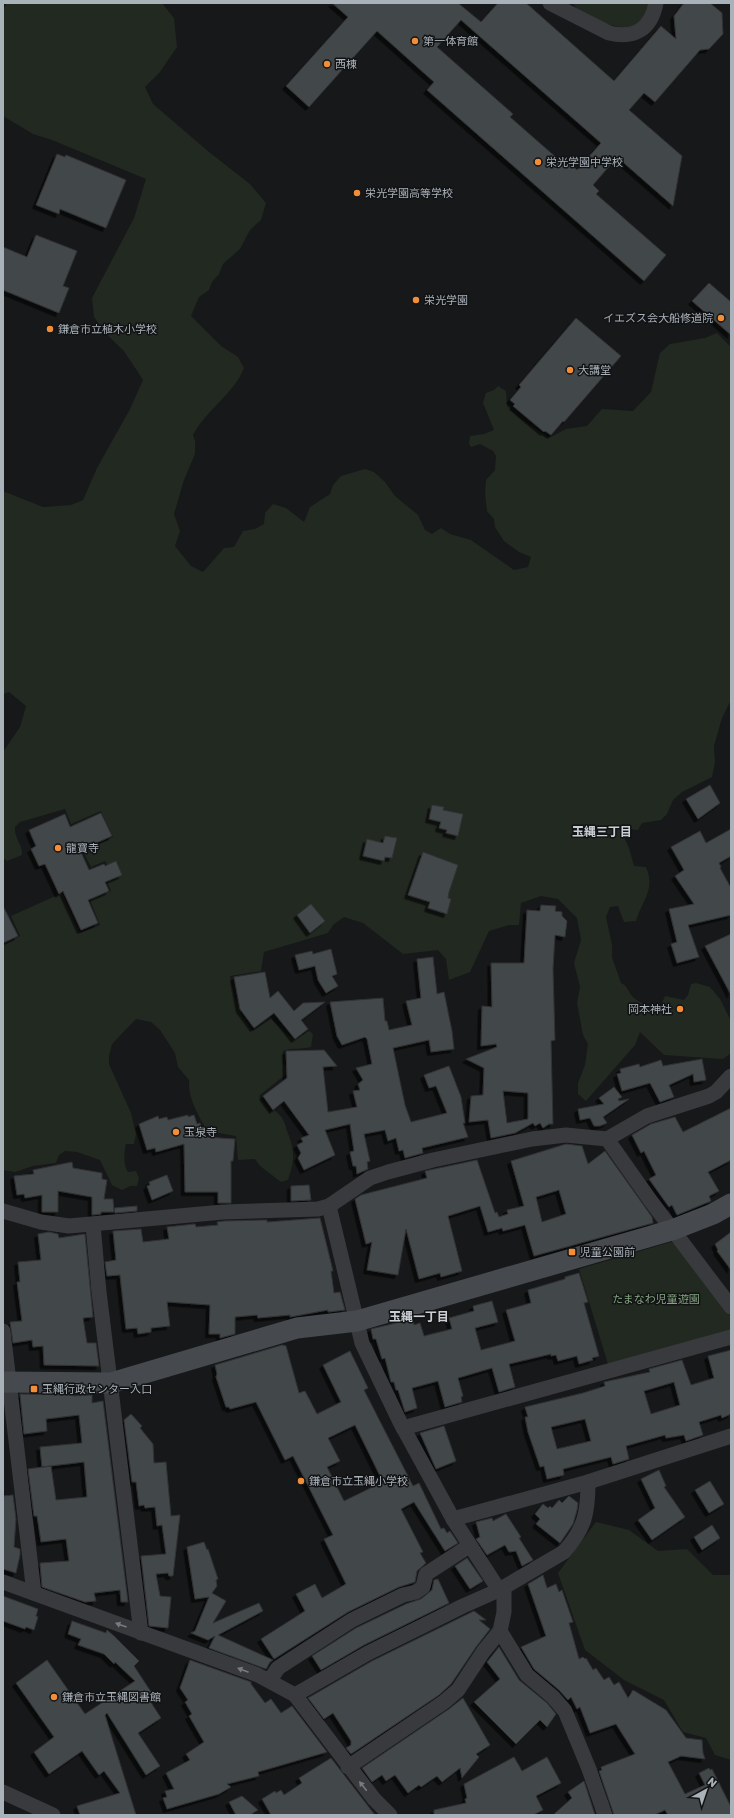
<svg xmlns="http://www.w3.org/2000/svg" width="734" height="1818" font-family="Rubik,'Noto Sans JP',sans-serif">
<defs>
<filter id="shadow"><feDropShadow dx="-3.5" dy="3.5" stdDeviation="0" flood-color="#0009"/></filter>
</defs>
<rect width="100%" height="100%" fill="#171819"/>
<g fill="#222921">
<path d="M7,3H162L174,18L177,47L160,72L145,87L153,104L209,152L250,184L266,203L261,220L250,230L240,249L223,264L219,274L212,282L209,290L199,297L191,316L221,346L238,357L244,368C234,394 206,410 193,435L195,441V454L184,480L174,514L180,531L175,546L191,566L203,572L224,548L234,547L243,531L255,529L264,524L265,513L273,504L286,508L304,522L310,507L330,494L333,485L341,476L365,469L374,472L385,482L395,496L418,515L425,530L432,534L441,528L450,534L471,540L514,570L528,567L531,557L519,552L504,541L495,527L494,519L487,511L485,493L486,480L495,470L496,456L493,451L480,444L471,447L469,444L470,436L484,434L494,430L483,403L486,393L494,390L498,386L506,391L507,406L521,419L549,438L566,429L587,426L602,409L633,411L651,392L660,353L670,344L705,338L717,333L731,347V700L722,718L714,746L715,762L712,777L682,792L673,800L667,814L661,820L642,823L638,830L628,829L622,833L629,848L634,866L646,867C656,890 642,900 636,921L624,922L618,906L610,907L606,917L612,945V957L621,983C628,986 628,992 633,997C640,1004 651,1006 660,1007L665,996L684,1000L688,995L691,984L696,983L710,987L720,999L731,1021V1053L723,1059L664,1055L640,1032L635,1045L586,1101L578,1094V1083L585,1065L588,1044L583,1035L577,1003L580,987L574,963L581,940L577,918L558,899L541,896L521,903L519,925H509L489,931L470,972L449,980L446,959L438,950L403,954L363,923L344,917L333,925L328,933L264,952L261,971L230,976L236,1001L244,999L246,1005L240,1013L253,1031L271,1019L289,1036L296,1039L309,1031L313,1034L311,1047C301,1050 293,1047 283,1051V1064L290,1067V1071L259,1096L270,1112L274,1110C283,1117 284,1120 287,1131C295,1150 295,1160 288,1180L281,1182L260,1166L255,1159L238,1160L236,1136L207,1131C198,1114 188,1099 189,1080L178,1067L175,1053L160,1030L151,1022L136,1019L112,1044L109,1056V1064L131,1113L136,1134L134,1144H126C124,1153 123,1165 128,1172L136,1171L139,1178L137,1186H130L122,1190L112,1185L100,1160L77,1152L65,1151L59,1155L56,1163L33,1166L15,1172L3,1170V944L20,936L11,916L62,893L80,933L100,925L90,900L111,891L107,882L114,879L105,861L91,867L83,851L113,837L101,811L71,824L65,809L20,822L15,827C14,838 23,845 22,855L7,861L3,858V752L20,727L26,706L9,692L3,694V491L43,507L71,505L83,500L97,468L130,409L143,380L124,351L106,334L94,317L92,298L134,218L146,179L52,140L33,134L3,116V10Z"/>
<path d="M573,3H650L649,13L631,29C614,27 580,19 573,3Z"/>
<polygon points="671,1242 679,1245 731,1317 731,1330 608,1364 579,1269"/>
<polygon points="596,1522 629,1530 658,1551 687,1549 713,1575 731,1575 731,1760 715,1755 706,1738 683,1732 664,1700 624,1680 585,1650 558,1573"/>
</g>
<g fill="#434649" stroke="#313235" fill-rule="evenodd" filter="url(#shadow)">
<path d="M332,3H458L481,22L498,3H526L614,81L661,26L676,39L674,16L684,3H710L722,13L723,34L709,49L700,50L655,102L644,93L629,110L682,156L673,206L617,157L593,185L599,191L596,194L666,255L644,281L427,90L434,82L377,31L309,107L286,86L348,17ZM461,20L601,143L577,170L569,163L566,166L510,117L513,114L437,47Z"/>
<polygon points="57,154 65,157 66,155 126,180 106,228 60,209 59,214 36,205"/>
<polygon points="36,235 77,251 63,286 69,288 59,313 3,290 3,247 27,257"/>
<polygon points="709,283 731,302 731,335 692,301"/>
<polygon points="576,318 621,356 564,422 563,421 551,435 545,431 544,432 513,406 515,404 510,400 521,387 519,385"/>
<polygon points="710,785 720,803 698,819 686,799"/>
<polygon points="432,805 444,807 443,810 463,814 458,836 446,833 447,830 439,828 441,822 429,819"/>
<polygon points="101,813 112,836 80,850 89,870 104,864 105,866 116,861 122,875 105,882 109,891 88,900 98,923 81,930 63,891 59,894 45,864 39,866 31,849 36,846 29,830 65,814 70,827"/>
<polygon points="731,829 731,856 719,863 721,867 720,868 731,888 731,915 688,925 699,957 677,963 671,944 677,942 669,909 694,904 675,876 684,870 671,847 700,831 706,843"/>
<polygon points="385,836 397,838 392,858 385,857 384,861 363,856 367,839 383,843"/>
<polygon points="423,852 458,865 449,892 448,898 451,899 447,914 428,908 430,902 408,895"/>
<polygon points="311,904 325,921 310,933 297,915"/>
<path d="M541,905L556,906L555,911L562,912V916L567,921L565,937L555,935L553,969L555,1040L551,1041L553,1124H549L543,1128L540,1123L535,1126L533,1123L515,1133L491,1138L488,1120L469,1122L471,1096L483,1095L484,1068L466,1059L497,1047L496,1044L481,1046L482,1006L492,1007L491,963H524L527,910L540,911ZM503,1091L528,1093V1119L507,1123Z"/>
<polygon points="3,906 18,936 3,943"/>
<polygon points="731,934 731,995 705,946"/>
<polygon points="331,949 337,974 332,976 338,986 326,993 318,980 315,966 299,970 295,955 312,951 313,954"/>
<polygon points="433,957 437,994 444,992 452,1031 454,1049 431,1052 429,1040 393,1048 405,1105 411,1122 447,1113 436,1086 429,1088 424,1075 449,1066 461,1097 465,1123 463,1123 468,1137 422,1148 423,1153 405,1158 403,1150 399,1151 396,1138 388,1141 385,1130 364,1134 370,1161 367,1162 368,1169 357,1174 356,1166 353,1166 350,1152 354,1151 350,1124 325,1130 335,1155 304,1170 298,1158 301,1153 297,1145 303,1142 301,1138 309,1135 284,1101 273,1110 263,1096 287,1078 286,1051 324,1050 337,1066 323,1067 328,1112 357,1107 353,1091 360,1090 358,1084 363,1080 356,1068 372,1064 367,1039 365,1037 342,1045 337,1036 330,1002 383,998 385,1021 387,1021 389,1030 412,1025 406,1001 421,998 417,959"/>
<polygon points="265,972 270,998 278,991 294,1011 303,1003 325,1002 301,1020 308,1029 295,1039 274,1013 254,1028 240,1009 234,977"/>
<polygon points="702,1059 706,1080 694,1082 693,1074 669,1085 674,1097 660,1102 650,1083 622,1091 617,1074 621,1073 620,1069 639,1064 640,1067 661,1060 663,1066"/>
<polygon points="614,1087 622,1097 618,1099 619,1101 629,1099 603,1117 607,1123 600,1126 594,1126 590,1118 580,1120 578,1109 604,1104 599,1098"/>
<polygon points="731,1108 731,1160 708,1172 719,1191 709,1196 711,1201 677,1215 672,1205 669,1207 649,1179 656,1175 644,1151 641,1153 632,1135 651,1124 675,1117 683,1132"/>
<polygon points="188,1115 188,1117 194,1115 197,1124 200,1123 204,1137 235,1139 233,1161 231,1161 231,1203 218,1203 218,1192 185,1192 184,1144 156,1152 155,1148 147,1150 139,1124 158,1116 159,1119 167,1117 168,1120"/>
<path d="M566,1144L582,1146L588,1164L605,1151L652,1217L653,1223L534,1256L525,1225L503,1231L502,1228L488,1232L480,1206L448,1216L462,1271L441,1277L440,1273L419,1279L406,1229L398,1275L367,1270L372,1242L366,1244L355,1199L361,1195L427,1178L425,1171L477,1160L495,1213L497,1212L499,1217L508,1214L507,1210L524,1206L511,1161ZM559,1190L566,1214L542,1222L536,1197Z"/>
<polygon points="72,1162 73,1168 102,1173 102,1179 107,1180 104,1199 113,1199 114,1212 101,1212 101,1214 92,1215 92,1197 58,1191 58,1212 42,1212 42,1195 25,1198 24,1194 17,1195 14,1176 34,1174 33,1170"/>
<polygon points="167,1175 173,1191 152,1200 147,1186 150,1185 149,1182"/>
<polygon points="309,1185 311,1200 291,1201 291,1186"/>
<polygon points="137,1206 137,1211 115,1213 114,1208"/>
<polygon points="320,1218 333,1271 331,1271 334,1293 340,1292 345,1310 328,1312 328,1310 290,1317 290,1315 258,1318 257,1315 235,1317 235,1334 220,1338 220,1334 209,1334 210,1305 167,1302 170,1326 151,1328 151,1332 138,1334 137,1328 126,1329 120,1275 107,1276 105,1262 116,1260 113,1231 141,1229 143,1242 169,1239 167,1227 195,1224 196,1227 218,1225 217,1222 224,1221 267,1220 267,1222"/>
<polygon points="49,1232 58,1234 59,1238 85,1234 93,1317 83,1318 87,1343 96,1343 99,1366 44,1365 43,1346 33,1347 32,1340 13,1343 10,1322 22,1321 17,1282 20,1282 18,1262 41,1260 38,1234"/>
<polygon points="731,1232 731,1270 717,1251 718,1250 715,1244"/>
<polygon points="579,1273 588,1302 584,1303 599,1356 592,1358 593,1360 579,1364 577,1356 558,1361 556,1355 551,1356 551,1354 509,1364 515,1387 499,1392 492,1368 458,1378 463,1396 461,1397 462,1402 445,1407 438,1381 412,1388 417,1408 405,1412 398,1390 396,1390 394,1382 391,1382 385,1358 382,1359 376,1339 373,1339 371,1329 413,1319 414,1325 420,1323 424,1336 452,1329 449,1318 474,1311 473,1306 492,1301 498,1322 475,1328 481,1350 515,1341 506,1310 531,1303 528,1290 565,1279 565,1277"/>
<path d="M282,1345L286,1346L299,1393L305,1391L317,1414L341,1402L323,1365L350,1351L368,1388L364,1390L413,1486L419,1483L441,1529L444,1528L447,1533L450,1531L458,1543L445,1551L414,1502L401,1509L423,1552L420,1553L426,1563L417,1571L415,1582L399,1587L348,1612L274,1659L261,1639L305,1611L296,1594L315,1584L322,1598L346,1584L324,1539L333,1535L293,1456L285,1460L256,1402L230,1409L229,1407H226L216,1377L217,1374L215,1365ZM355,1425L383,1482L344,1501L327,1467L340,1461L328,1438Z"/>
<path d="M731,1350V1414L722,1418L721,1415L699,1422L703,1435L686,1441L684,1435L666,1438L665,1435L626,1446L629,1459L613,1464L611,1457L563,1469L564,1475L547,1479L544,1466L540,1467L528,1432L525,1417H528L525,1407L583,1393L605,1386L604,1382L650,1372L649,1369L682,1360L691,1385L714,1378L708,1356ZM674,1382L680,1405L651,1414L644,1391ZM585,1419L591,1441L557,1449L551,1427Z"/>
<polygon points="20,1394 73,1395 73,1396 92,1395 92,1403 103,1401 128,1602 121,1602 120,1590 94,1593 96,1601 85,1602 42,1587 40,1563 69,1561 66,1539 41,1542 37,1516 34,1516 28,1469 51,1466 56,1500 87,1497 84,1462 42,1467 40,1447 82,1443 79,1415 46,1419 47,1431 24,1434"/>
<polygon points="131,1414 142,1426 140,1428 153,1444 154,1463 166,1462 171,1516 180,1515 173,1576 169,1576 168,1573 156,1574 160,1596 171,1597 168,1628 149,1626 141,1556 166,1554 162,1525 157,1526 155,1507 145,1508 144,1505 139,1506 136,1482 132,1482 124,1420"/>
<polygon points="444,1426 456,1461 436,1469 420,1433"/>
<polygon points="659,1470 666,1486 664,1487 685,1517 652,1540 638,1520 655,1508 641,1479"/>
<polygon points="710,1481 724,1504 709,1513 695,1490"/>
<polygon points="13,1495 16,1519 14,1547 20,1549 20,1555 16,1573 3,1569 3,1496"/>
<polygon points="569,1496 578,1503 577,1510 573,1524 560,1543 536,1524 540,1519 535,1514 543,1504 548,1508 550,1506 552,1508 559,1500 562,1503"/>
<polygon points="506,1514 521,1537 519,1538 533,1560 522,1566 516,1551 509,1552 505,1545 487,1555 476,1539 480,1537 476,1522 492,1518 493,1521"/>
<polygon points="712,1525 720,1538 702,1550 694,1537"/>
<polygon points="204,1542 207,1550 208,1549 218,1579 216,1580 217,1586 212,1593 226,1601 213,1623 259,1603 263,1611 218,1635 273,1660 270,1662 266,1669 209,1648 215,1636 208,1640 191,1633 195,1631 209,1597 195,1599 187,1547"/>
<polygon points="467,1558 483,1581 470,1589 455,1566"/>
<polygon points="543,1575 547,1588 556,1584 559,1592 562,1590 573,1622 569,1623 579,1659 583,1657 585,1659 586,1658 593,1670 596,1668 604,1680 609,1677 614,1685 619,1682 628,1698 633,1690 666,1710 686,1738 702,1740 703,1753 705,1759 681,1756 668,1762 685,1794 705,1785 699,1773 709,1768 710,1770 712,1769 731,1807 731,1815 668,1815 665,1810 654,1815 614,1815 599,1771 602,1770 601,1767 635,1754 616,1724 590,1733 580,1707 577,1709 571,1697 568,1700 559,1690 534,1669 521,1647 546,1636 528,1584"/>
<polygon points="438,1579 449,1603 364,1645 321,1670 312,1656 356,1628 406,1604 421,1599 432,1590 434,1580"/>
<polygon points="3,1596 38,1609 36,1616 38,1617 34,1630 26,1627 25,1629 3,1621"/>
<polygon points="474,1611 486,1620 479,1620 490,1629 476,1647 451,1684 439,1695 351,1754 346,1748 351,1745 351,1741 333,1713 324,1719 308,1698 372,1661"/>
<polygon points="72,1621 106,1633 107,1630 114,1636 139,1661 134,1666 155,1698 150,1701 161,1718 138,1733 160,1766 146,1775 107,1713 105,1715 136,1815 80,1815 77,1806 120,1793 104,1771 99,1775 82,1751 49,1774 34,1752 54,1737 16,1683 47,1660 85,1714 135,1681 115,1662 114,1664 104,1654 78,1645 81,1639 68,1634"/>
<polygon points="499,1647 519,1680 547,1703 556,1714 547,1727 540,1720 516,1744 474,1702 500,1679 487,1662"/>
<polygon points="190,1660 251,1682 251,1684 265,1703 271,1699 281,1713 292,1706 327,1752 258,1772 259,1776 227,1784 231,1787 219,1794 167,1809 163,1798 167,1797 165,1791 174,1789 166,1773 190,1760 186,1754 204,1742 189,1716 192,1714 185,1702 188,1700 180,1688"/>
<polygon points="463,1698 490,1745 476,1754 479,1757 462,1778 460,1768 442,1782 437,1776 421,1787 419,1785 408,1793 395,1775 386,1781 382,1775 372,1782 362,1768 449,1709"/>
<polygon points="514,1757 522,1771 547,1757 561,1783 536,1796 543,1810 533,1815 434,1815 434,1810 466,1803 465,1799 467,1798 464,1784"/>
<polygon points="331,1758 375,1815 271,1815 262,1799 275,1791 276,1793 281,1790 284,1795 302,1783 299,1778"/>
<polygon points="584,1781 595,1815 553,1815 572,1798 568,1792"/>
<polygon points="242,1796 258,1810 250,1815 236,1815 229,1802"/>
</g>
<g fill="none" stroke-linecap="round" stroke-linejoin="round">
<g stroke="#383a3e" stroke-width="15">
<path d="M550,3L609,33C635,39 651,29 656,3"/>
<polyline points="607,1139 650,1200 731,1307"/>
<polyline points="329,1206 362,1343 400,1422 453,1519 499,1590"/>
<polyline points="3,1211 41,1222 69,1226 223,1212 318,1209 329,1206 370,1178 388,1172 433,1160 532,1139 566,1135 607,1139 647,1116 709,1096 716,1092 731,1076"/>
<polyline points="93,1225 99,1292 141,1633"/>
<polyline points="3,1331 34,1593"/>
<polyline points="403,1428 731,1337"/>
<polyline points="453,1519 588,1482 731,1436"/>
<polyline points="3,1582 258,1675 295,1695 374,1799 390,1815"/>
<polyline points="500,1631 527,1675 553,1697 565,1711 589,1769 605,1815"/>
<polyline points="270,1680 278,1668 352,1620 403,1595 416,1592 423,1587 426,1574 469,1546"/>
<path d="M295,1695L368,1653L463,1606L499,1590L564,1552C585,1528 588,1513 588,1482"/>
<polyline points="348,1767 444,1702 458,1690 483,1652 500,1631 504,1612 504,1587"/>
<polyline points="3,1792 53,1815"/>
</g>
<polyline stroke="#464a4e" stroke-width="21" points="3,1382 111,1383 297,1328 357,1321 672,1230 713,1214 731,1204"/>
</g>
<defs><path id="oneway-solid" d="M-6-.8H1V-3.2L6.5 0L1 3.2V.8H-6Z"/></defs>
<g fill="#767b82">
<use href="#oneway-solid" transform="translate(121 1625) rotate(-160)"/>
<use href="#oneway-solid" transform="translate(243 1670) rotate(-159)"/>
<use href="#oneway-solid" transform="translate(363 1786) rotate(-128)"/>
</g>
<g fill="#f28e37" stroke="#121314" stroke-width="1.5">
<circle cx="415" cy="41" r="4"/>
<circle cx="327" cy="64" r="4"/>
<circle cx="538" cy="162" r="4"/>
<circle cx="357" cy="193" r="4"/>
<circle cx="416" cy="300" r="4"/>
<circle cx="721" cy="318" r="4"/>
<circle cx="50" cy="329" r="4"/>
<circle cx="570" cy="370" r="4"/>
<circle cx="58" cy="848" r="4"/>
<circle cx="680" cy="1009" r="4"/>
<circle cx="176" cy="1132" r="4"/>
<rect x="568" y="1248" width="8" height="8" rx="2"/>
<rect x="30" y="1385" width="8" height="8" rx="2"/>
<circle cx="301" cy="1481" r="4"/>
<circle cx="54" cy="1697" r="4"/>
</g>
<g text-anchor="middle" stroke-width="3" stroke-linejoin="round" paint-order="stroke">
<g font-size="11" fill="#a9b1b9" stroke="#121314" text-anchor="start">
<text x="423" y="45">第一体育館</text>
<text x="335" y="68">西棟</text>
<text x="546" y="166">栄光学園中学校</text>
<text x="365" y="197">栄光学園高等学校</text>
<text x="424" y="304">栄光学園</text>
<text x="713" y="322" text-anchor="end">イエズス会大船修道院</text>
<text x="58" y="333">鎌倉市立植木小学校</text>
<text x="578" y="374">大講堂</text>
<text x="66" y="852">龍寶寺</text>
<text x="672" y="1013" text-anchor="end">岡本神社</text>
<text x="184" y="1136">玉泉寺</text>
<text x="580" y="1256">児童公園前</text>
<text x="42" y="1393">玉縄行政センター入口</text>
<text x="309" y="1485">鎌倉市立玉縄小学校</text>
<text x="62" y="1701">鎌倉市立玉縄図書館</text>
</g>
<g font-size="11" fill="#85a481" stroke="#121314">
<text x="656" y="1303">たまなわ児童遊園</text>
</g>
<g font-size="12" font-weight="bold" fill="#cbcfd5" stroke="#121314">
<text x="602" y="836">玉縄三丁目</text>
<text x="419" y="1321">玉縄一丁目</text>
</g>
</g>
<rect width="734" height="1818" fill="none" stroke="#a9b1b9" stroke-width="8"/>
<g transform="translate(706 1790) rotate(40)" stroke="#121314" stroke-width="3" paint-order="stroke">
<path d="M0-3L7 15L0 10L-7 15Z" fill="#a9b1b9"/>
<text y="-6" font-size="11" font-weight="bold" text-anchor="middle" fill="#a9b1b9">N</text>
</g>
</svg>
